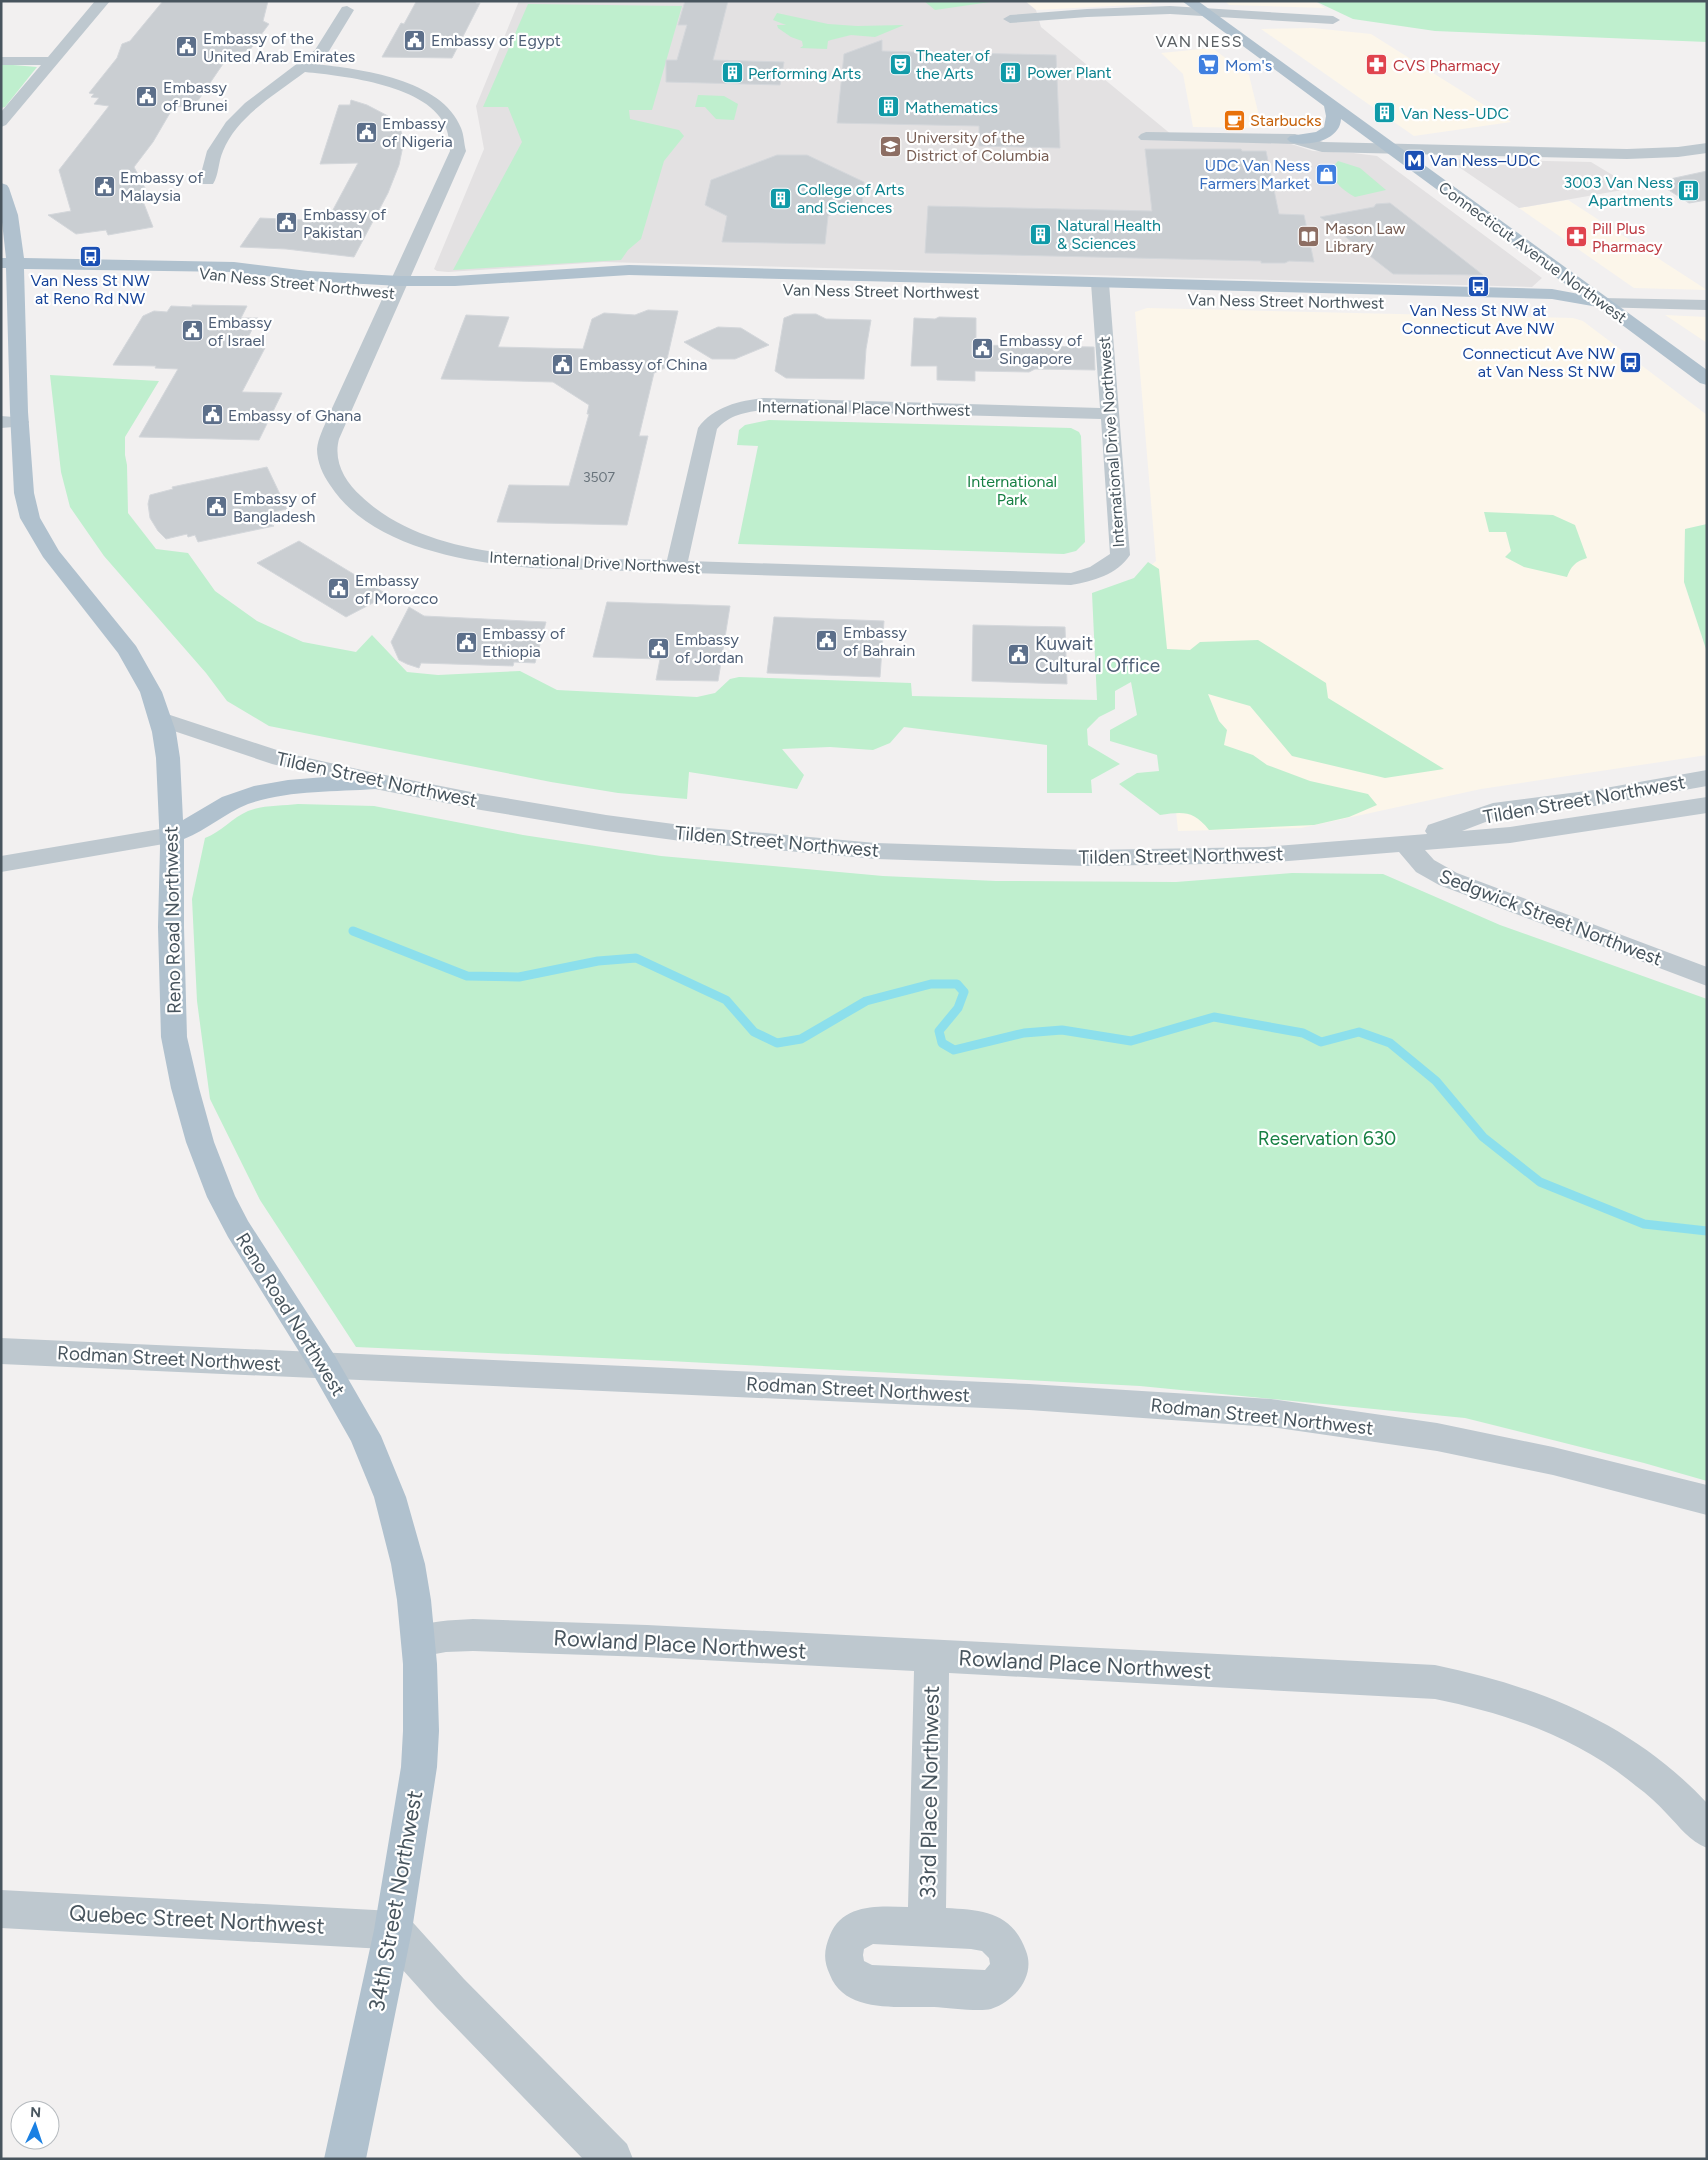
<svg xmlns="http://www.w3.org/2000/svg" width="1708" height="2160" font-family="Figtree,sans-serif">
<rect width="100%" height="100%" fill="#f2f0f0"/>
<g fill="#fcf6ea">
<polygon points="1025,1 1149,1 1152,4 1036,10"/>
<polygon points="1225,1 1315,1 1325,8 1229,5"/>
<polygon points="1313,28 1371,34 1511,122 1414,136 1261,29"/>
<polygon points="1212,48 1249,75 1262,128 1193,127 1183,74 1161,53"/>
<polygon points="1568,200 1707,290 1634,288 1519,208"/>
<polygon points="1147,308 1573,318 1583,321 1707,415 1707,524 1685,529 1684,582 1707,652 1707,755 1481,789 1301,828 1178,831 1153,583 1142,573 1156,561 1135,312"/>
<polygon points="1665,315 1707,317 1707,343"/>
</g>
<g fill="#e3e1e2">
<polygon points="519,1 1025,1 1036,10 1041,27 1178,140 1288,143 1313,151 1353,153 1377,156 1542,278 1532,287 603,262 448,272 437,271 434,269 484,149 476,106"/>
<polygon points="1451,159 1591,162 1634,188 1519,208 1453,163"/>
</g>
<g fill="#bfefce">
<polygon points="924,1 997,1 935,10"/>
<polygon points="1315,1 1707,1 1707,42 1435,31 1353,19"/>
<polygon points="528,4 682,6 652,110 629,110 630,119 679,130 684,136 664,161 641,239 628,250 621,260 453,270 522,142 508,107 483,107"/>
<polygon points="777,13 828,24 857,26 904,25 875,37 851,35 831,40 828,41 827,49 800,48 803,46 802,41 791,37 778,28 777,25 786,25 773,20"/>
<polygon points="1,64 37,67 5,107 1,108"/>
<polygon points="698,95 724,96 738,104 734,120 716,119 705,107 695,107"/>
<path d="M1338,161L1360,168L1386,190L1355,197C1343,190 1334,184 1331,169Z"/>
<path d="M50,375L159,381L125,437V455L127,465L128,513L156,549L188,553L215,591L257,621L303,642L356,652L372,635L407,672L438,675L520,671L557,690L697,697L715,693L730,679L739,677L911,683L912,696L1097,700L1092,593L1134,578L1148,562L1159,569L1167,649L1190,650L1200,642L1258,640L1326,683L1328,698L1444,769L1385,778L1292,756L1250,706L1208,694L1219,721L1227,730L1224,745L1253,755L1267,765L1310,781L1368,794L1377,805L1349,817L1314,825L1209,830C1193,810 1183,812 1160,815L1119,784L1137,773L1159,771L1157,755L1110,741V730L1137,715L1131,682L1115,691V709L1099,717L1087,729L1088,745L1120,764L1091,780L1092,793H1047V745L904,727L890,743L873,750L830,747L782,749L804,775L797,789L689,772L687,799L618,793L551,782L269,726L227,701L206,673L104,556L70,507L61,472Z"/>
<polygon points="769,420 1071,428 1079,432 1081,436 1085,542 1076,551 1064,554 738,544 758,446 737,445 739,430 745,425"/>
<path d="M1484,512L1553,515L1575,525L1587,558C1575,562 1571,566 1567,577L1524,567L1505,557L1511,551L1506,532H1489Z"/>
<polygon points="1707,524 1707,652 1684,582 1685,529"/>
<path d="M298,804L374,806L523,835L661,856L883,876L996,881L1176,882L1292,873L1383,874L1500,925L1707,999V1481L1644,1463L1465,1418L1140,1386L669,1361L356,1347L260,1200L210,1099L197,1001L192,899L205,838C221,832 232,818 248,811C262,805 283,806 298,804Z"/>
</g>
<g fill="none" stroke-linecap="round" stroke-linejoin="round">
<polyline stroke="#8cdfec" stroke-width="9" points="353,931 467,976 519,977 598,961 636,958 726,1000 754,1032 777,1043 801,1039 866,1001 931,984 957,984 964,992 958,1008 939,1031 942,1043 954,1050 1024,1033 1062,1030 1131,1041 1214,1017 1303,1033 1321,1042 1359,1032 1390,1043 1436,1081 1483,1137 1540,1182 1644,1224 1707,1231"/>
</g>
<g fill="#caced2" stroke="#d4d7db">
<polygon points="163,1 268,1 263,21 269,24 249,51 213,53 227,58 193,108 174,106 153,142 134,167 145,188 139,191 153,227 108,235 106,230 76,234 48,215 71,211 59,170 109,106 94,104 99,98 91,97 94,94 89,93 117,58 122,44 130,41"/>
<polygon points="476,1 476,3 480,3 452,58 382,57 401,23 404,24 416,2"/>
<polygon points="685,1 728,1 713,60 784,62 780,85 666,82 666,60 677,60 687,25 678,25"/>
<polygon points="882,40 882,51 943,53 966,62 967,53 1056,55 1060,148 979,146 979,126 837,123 844,54"/>
<polygon points="351,100 367,105 388,116 400,128 404,141 399,165 388,193 354,257 286,249 240,247 260,218 327,221 358,163 320,164 339,105 350,105"/>
<polygon points="1145,149 1241,149 1242,151 1266,151 1279,214 1304,215 1314,262 1289,261 1285,263 1261,263 1261,261 925,253 928,206 1152,211"/>
<polygon points="777,155 807,155 864,182 862,203 828,216 825,244 722,242 727,216 705,205 711,180"/>
<polygon points="1707,171 1707,200 1689,203 1656,182"/>
<polygon points="1390,203 1451,250 1483,275 1393,274 1320,217 1374,207 1376,204"/>
<polygon points="192,305 247,306 241,318 258,318 243,347 265,348 242,392 282,393 259,440 139,437 178,369 155,368 156,366 113,365 143,316 154,311 167,312 171,306 192,307"/>
<polygon points="648,310 678,311 665,368 654,373 639,436 648,436 627,525 497,522 509,485 569,486 589,414 587,414 589,405 553,382 441,379 466,315 509,317 498,347 583,349 592,319 604,313 635,315"/>
<polygon points="794,314 816,314 826,319 871,320 866,349 864,379 786,378 775,371 784,318"/>
<polygon points="939,317 976,318 976,345 1094,347 1095,370 1035,369 1029,372 975,371 975,381 937,380 937,366 911,366 914,318 935,319"/>
<polygon points="718,327 741,328 769,345 735,359 712,359 684,342"/>
<polygon points="267,467 287,509 256,516 274,526 198,542 195,535 188,537 187,534 166,539 158,531 150,518 148,504 150,495 173,489 172,487"/>
<polygon points="299,541 388,595 346,617 257,563"/>
<polygon points="607,602 730,606 718,681 656,680 660,659 593,657"/>
<polygon points="409,607 424,616 546,622 535,663 514,662 513,666 421,663 419,668 407,664 399,660 391,642"/>
<polygon points="774,617 884,621 880,677 767,673"/>
<polygon points="973,625 1065,627 1067,684 972,681"/>
</g>
<g fill="none" stroke-linecap="round" stroke-linejoin="round">
<g fill="#bec8cf" fill-rule="evenodd">
<polygon points="95,1 110,1 6,125 1,127 1,112 41,65 1,65 1,57 48,57"/>
<path d="M347,6L354,10L326,56L315,64C360,69 442,79 461,128C464,135 464,144 466,151L339,439C333,461 345,482 361,496C435,567 572,557 667,560L698,428C714,406 739,401 764,398L1100,408L1091,283L1094,279L1100,278L1106,279L1109,283L1130,555C1117,575 1093,581 1071,585L532,568C464,562 370,547 330,485C323,475 317,462 317,449C318,438 324,427 328,417L450,151C449,144 449,135 446,128C430,85 344,76 305,72C276,94 237,116 223,151C218,162 219,175 213,184H201L199,181L207,151L226,122L245,103L315,50L342,7ZM764,410L1101,419L1110,554L1090,567L1071,573L688,561L717,429C729,415 746,412 764,410Z"/>
<polygon points="1170,6 1333,16 1340,20 1333,24 1170,14 1087,17 1010,23 1003,19 1010,15 1087,9"/>
<polygon points="1146,132 1295,134 1323,142 1627,149 1678,147 1707,143 1707,153 1678,157 1627,159 1322,152 1294,144 1141,140 1138,137 1141,134"/>
<polygon points="1602,298 1707,300 1707,310 1596,307 1593,303 1596,299"/>
<polygon points="1,416 26,418 29,422 26,426 1,428"/>
<polygon points="161,712 286,753 375,773 481,794 606,815 696,827 876,843 1087,850 1265,847 1427,834 1425,831 1428,825 1493,803 1594,790 1707,770 1707,786 1594,806 1496,818 1462,831 1510,827 1707,797 1707,813 1510,843 1425,850 1434,860 1457,873 1707,967 1707,986 1439,885 1416,872 1399,852 1265,863 1087,866 876,859 696,843 606,831 481,810 375,789 272,764 153,724 150,719 153,714"/>
<polygon points="172,827 181,829 184,835 181,841 1,872 1,856"/>
<polygon points="1,1338 1029,1384 1271,1399 1437,1423 1553,1447 1707,1485 1707,1515 1553,1475 1437,1451 1271,1427 1029,1410 1,1364"/>
<path d="M473,1619L647,1625L1435,1665C1540,1687 1632,1723 1707,1803V1848C1689,1841 1680,1827 1667,1814C1658,1804 1647,1794 1636,1786C1577,1737 1508,1714 1435,1699L949,1673L946,1908C983,1910 1012,1912 1026,1951C1036,1976 1014,2002 991,2009C980,2012 948,2008 934,2007C900,2006 845,2014 830,1975C823,1960 824,1950 830,1935C843,1903 879,1906 908,1907L914,1671L647,1657L473,1651L446,1652L419,1657L407,1652L402,1641L407,1630C428,1621 450,1620 473,1619ZM873,1944L971,1949L982,1951L989,1958L990,1964L985,1970L872,1965L864,1961L863,1955L864,1949Z"/>
<polygon points="1,1890 393,1911 407,1916 464,1979 627,2144 633,2159 583,2159 436,2007 384,1949 1,1928"/>
</g>
<path fill="#b0c1ce" fill-rule="evenodd" d="M1182,1H1198L1707,370V385L1700,383L1598,307L1552,299L629,275L455,286H400L308,281L234,272L24,269L28,412L34,493L40,518L59,551L136,646L162,692L176,732L180,758L183,820L222,797L254,786L288,780L375,773L383,776L387,781L383,786L375,789C334,792 288,790 248,804C225,813 207,830 184,839V927L187,1037L199,1088L214,1142L235,1196L248,1221L335,1356L381,1436L406,1497L425,1564L431,1600L437,1664L439,1731L437,1767L412,1930L366,2159H324L374,1930L401,1767L403,1731V1664L397,1600L391,1564L374,1497L351,1441L313,1374L228,1237L207,1197L186,1142L171,1088L161,1037L158,927L160,847L156,758L152,732L140,692L118,653L43,557L20,518L14,493L10,412L6,268H1V258H6L1,213V183L7,185L9,188L18,215L24,258L234,262L308,271L400,276H455L629,265L1552,289L1579,294L1341,119C1340,141 1307,147 1290,142L1287,139L1290,136L1316,132L1324,127L1326,116L1324,106Z"/>
</g>
<defs>
<symbol id="civic-square" viewBox="-11 -11 22 22"><rect x="-9" y="-9" width="18" height="18" rx="4" fill="#5c6f8a" stroke="#fff"/><path d="M-.6-6.5H3V-4.5H.6V-3L4-1V1h2V6H-6V1h2V-1L-.6-3ZM-1.2 2.5V6h2.4V2.5Z" fill="#fff"/></symbol>
<symbol id="theatre-square" viewBox="-11 -11 22 22"><rect x="-9" y="-9" width="18" height="18" rx="4" fill="#0f9aa8" stroke="#fff"/><path d="M-5-5.5Q0-4 5-5.5V0Q5 5 0 6Q-5 5-5 0ZM-3.3-2.5H-1v1.5H-3.3ZM1-2.5H3.3v1.5H1ZM-2.8 1Q0 5.5 2.8 1Z" fill="#fff"/></symbol>
<symbol id="supermarket-square" viewBox="-11 -11 22 22"><rect x="-9" y="-9" width="18" height="18" rx="4" fill="#3f7fe0" stroke="#fff"/><path d="M-6-5.5h2.5l.6 2H6L4.5 2H-2.5L-4.4-4H-6ZM-1.5 3.2a1.3 1.3 0 1 0 .1 0ZM3 3.2a1.3 1.3 0 1 0 .1 0Z" fill="#fff"/></symbol>
<symbol id="pharmacy-square" viewBox="-11 -11 22 22"><rect x="-9" y="-9" width="18" height="18" rx="4" fill="#e0444e" stroke="#fff"/><path d="M-2-6h4v4h4v4h-4v4h-4v-4h-4v-4h4Z" fill="#fff"/></symbol>
<symbol id="building-square" viewBox="-11 -11 22 22"><rect x="-9" y="-9" width="18" height="18" rx="4" fill="#0f9aa8" stroke="#fff"/><path d="M-4-6H4V6H1V3H-1V6H-4ZM-2.5-4.3h1.7v1.8h-1.7ZM.8-4.3h1.7v1.8H.8ZM-2.5-1h1.7V.8h-1.7ZM.8-1h1.7V.8H.8Z" fill="#fff"/></symbol>
<symbol id="cafe-square" viewBox="-11 -11 22 22"><rect x="-9" y="-9" width="18" height="18" rx="4" fill="#e8710a" stroke="#fff"/><path d="M-5.5-4.5H6V0H3Q3 3.5 0 3.5H-2.5Q-5.5 3.5-5.5 0ZM3-3.2v2h1.7v-2ZM-6 4.5H4V6H-6Z" fill="#fff"/></symbol>
<symbol id="university-square" viewBox="-11 -11 22 22"><rect x="-9" y="-9" width="18" height="18" rx="4" fill="#8d6e63" stroke="#fff"/><path d="M0-5L7-2L0 1L-7-2ZM-4 1L0 2.5L4 1V4Q0 6-4 4Z" fill="#fff"/></symbol>
<symbol id="metro-square" viewBox="-11 -11 22 22"><rect x="-9" y="-9" width="18" height="18" rx="4" fill="#1a4fb4" stroke="#fff"/><path d="M-5.5 5V-5H-3L0 0L3-5H5.5V5H3V-.5L0 4L-3-.5V5Z" fill="#fff"/></symbol>
<symbol id="shop-square" viewBox="-11 -11 22 22"><rect x="-9" y="-9" width="18" height="18" rx="4" fill="#3f7fe0" stroke="#fff"/><path d="M-5-2.5h2.3a2.7 3.5 0 0 1 5.4 0H5L5.5 6h-11ZM-1.5-2.5h3a1.5 2.3 0 0 0-3 0Z" fill="#fff"/></symbol>
<symbol id="library-square" viewBox="-11 -11 22 22"><rect x="-9" y="-9" width="18" height="18" rx="4" fill="#8d6e63" stroke="#fff"/><path d="M-6-4Q-3-5.5-.7-3.5V5Q-3 3-6 4ZM6-4Q3-5.5 .7-3.5V5Q3 3 6 4Z" fill="#fff"/></symbol>
<symbol id="bus-square" viewBox="-11 -11 22 22"><rect x="-9" y="-9" width="18" height="18" rx="4" fill="#1a4fb4" stroke="#fff"/><path d="M-5-6H5V4H4V6H2V4H-2V6H-4V4H-5ZM-3.5-4V0h7V-4ZM-3.5 1.2v1.5H-2V1.2ZM2 1.2v1.5H3.5V1.2Z" fill="#fff"/></symbol>
</defs>
<g fill-rule="evenodd">
<use href="#civic-square" x="402" y="28" width="25" height="25"/>
<use href="#civic-square" x="174" y="34" width="25" height="25"/>
<use href="#theatre-square" x="888" y="52" width="25" height="25"/>
<use href="#supermarket-square" x="1196" y="52" width="25" height="25"/>
<use href="#pharmacy-square" x="1364" y="52" width="25" height="25"/>
<use href="#building-square" x="998" y="60" width="25" height="25"/>
<use href="#building-square" x="720" y="60" width="25" height="25"/>
<use href="#civic-square" x="134" y="84" width="25" height="25"/>
<use href="#building-square" x="876" y="94" width="25" height="25"/>
<use href="#building-square" x="1372" y="100" width="25" height="25"/>
<use href="#cafe-square" x="1222" y="108" width="25" height="25"/>
<use href="#civic-square" x="354" y="120" width="25" height="25"/>
<use href="#university-square" x="878" y="134" width="25" height="25"/>
<use href="#metro-square" x="1402" y="148" width="25" height="25"/>
<use href="#shop-square" x="1314" y="162" width="25" height="25"/>
<use href="#civic-square" x="92" y="174" width="25" height="25"/>
<use href="#building-square" x="1676" y="178" width="25" height="25"/>
<use href="#building-square" x="768" y="186" width="25" height="25"/>
<use href="#civic-square" x="274" y="210" width="25" height="25"/>
<use href="#building-square" x="1028" y="222" width="25" height="25"/>
<use href="#library-square" x="1296" y="224" width="25" height="25"/>
<use href="#pharmacy-square" x="1564" y="224" width="25" height="25"/>
<use href="#bus-square" x="78" y="244" width="25" height="25"/>
<use href="#bus-square" x="1466" y="274" width="25" height="25"/>
<use href="#civic-square" x="180" y="318" width="25" height="25"/>
<use href="#civic-square" x="970" y="336" width="25" height="25"/>
<use href="#bus-square" x="1618" y="350" width="25" height="25"/>
<use href="#civic-square" x="550" y="352" width="25" height="25"/>
<use href="#civic-square" x="200" y="402" width="25" height="25"/>
<use href="#civic-square" x="204" y="494" width="25" height="25"/>
<use href="#civic-square" x="326" y="576" width="25" height="25"/>
<use href="#civic-square" x="814" y="628" width="25" height="25"/>
<use href="#civic-square" x="454" y="630" width="25" height="25"/>
<use href="#civic-square" x="646" y="636" width="25" height="25"/>
<use href="#civic-square" x="1006" y="642" width="25" height="25"/>
</g>
<g text-anchor="middle" stroke-width="4.5" stroke-linejoin="round" paint-order="stroke">
<g font-size="14" fill="#68737b">
<text x="599" y="482">3507</text>
</g>
<g font-size="16" fill="#4e5e75" stroke="#fff" text-anchor="start">
<text x="203" y="44">Embassy of the<tspan x="203" dy="18">United Arab Emirates</tspan></text>
<text x="431" y="46">Embassy of Egypt</text>
<text x="163" y="93">Embassy<tspan x="163" dy="18">of Brunei</tspan></text>
<text x="382" y="129">Embassy<tspan x="382" dy="18">of Nigeria</tspan></text>
<text x="120" y="183">Embassy of<tspan x="120" dy="18">Malaysia</tspan></text>
<text x="303" y="220">Embassy of<tspan x="303" dy="18">Pakistan</tspan></text>
<text x="208" y="328">Embassy<tspan x="208" dy="18">of Israel</tspan></text>
<text x="999" y="346">Embassy of<tspan x="999" dy="18">Singapore</tspan></text>
<text x="579" y="370">Embassy of China</text>
<text x="228" y="421">Embassy of Ghana</text>
<text x="233" y="504">Embassy of<tspan x="233" dy="18">Bangladesh</tspan></text>
<text x="355" y="586">Embassy<tspan x="355" dy="18">of Morocco</tspan></text>
<text x="843" y="638">Embassy<tspan x="843" dy="18">of Bahrain</tspan></text>
<text x="482" y="639">Embassy of<tspan x="482" dy="18">Ethiopia</tspan></text>
<text x="675" y="645">Embassy<tspan x="675" dy="18">of Jordan</tspan></text>
</g>
<g font-size="16" letter-spacing="1" fill="#5c6165" stroke="#fff">
<text x="1199" y="47">VAN NESS</text>
</g>
<g font-size="16" fill="#0d838f" stroke="#fff" text-anchor="start">
<text x="916" y="61">Theater of<tspan x="916" dy="18">the Arts</tspan></text>
<text x="1027" y="78">Power Plant</text>
<text x="748" y="79">Performing Arts</text>
<text x="905" y="113">Mathematics</text>
<text x="1401" y="119">Van Ness-UDC</text>
<text x="1673" y="188" text-anchor="end">3003 Van Ness<tspan x="1673" dy="18">Apartments</tspan></text>
<text x="797" y="195">College of Arts<tspan x="797" dy="18">and Sciences</tspan></text>
<text x="1057" y="231">Natural Health<tspan x="1057" dy="18">&amp; Sciences</tspan></text>
</g>
<g font-size="16" fill="#366cbe" stroke="#fff" text-anchor="start">
<text x="1225" y="71">Mom's</text>
<text x="1310" y="171" text-anchor="end">UDC Van Ness<tspan x="1310" dy="18">Farmers Market</tspan></text>
</g>
<g font-size="16" fill="#be3a42" stroke="#fff" text-anchor="start">
<text x="1393" y="71">CVS Pharmacy</text>
<text x="1592" y="234">Pill Plus<tspan x="1592" dy="18">Pharmacy</tspan></text>
</g>
<g font-size="16" fill="#c56008" stroke="#fff" text-anchor="start">
<text x="1250" y="126">Starbucks</text>
</g>
<g font-size="16" fill="#785e54" stroke="#fff" text-anchor="start">
<text x="906" y="143">University of the<tspan x="906" dy="18">District of Columbia</tspan></text>
<text x="1325" y="234">Mason Law<tspan x="1325" dy="18">Library</tspan></text>
</g>
<g font-size="16" fill="#164399" stroke="#fff">
<text x="1430" y="166" text-anchor="start">Van Ness–UDC</text>
<text x="90" y="286">Van Ness St NW<tspan x="90" dy="18">at Reno Rd NW</tspan></text>
<text x="1478" y="316">Van Ness St NW at<tspan x="1478" dy="18">Connecticut Ave NW</tspan></text>
<text x="1615" y="359" text-anchor="end">Connecticut Ave NW<tspan x="1615" dy="18">at Van Ness St NW</tspan></text>
</g>
<g font-size="16" fill="#48555e" stroke="#fff">
<text transform="translate(1533 252) rotate(36)" y="6">Connecticut Avenue Northwest</text>
<text transform="translate(297 283) rotate(6)" y="6">Van Ness Street Northwest</text>
<text transform="translate(881 291) rotate(1)" y="6">Van Ness Street Northwest</text>
<text transform="translate(1286 301) rotate(1)" y="6">Van Ness Street Northwest</text>
<text transform="translate(864 408) rotate(1)" y="6">International Place Northwest</text>
<text transform="translate(1111 442) rotate(-94)" y="6">International Drive Northwest</text>
<text transform="translate(595 562) rotate(3)" y="6">International Drive Northwest</text>
</g>
<g font-size="16" fill="#188044" stroke="#fff">
<text x="1012" y="487">International<tspan x="1012" dy="18">Park</tspan></text>
</g>
<g font-size="19" fill="#4e5e75" stroke="#fff" text-anchor="start">
<text x="1035" y="650">Kuwait<tspan x="1035" dy="22">Cultural Office</tspan></text>
</g>
<g font-size="19" fill="#48555e" stroke="#fff">
<text transform="translate(377 779) rotate(12)" y="7">Tilden Street Northwest</text>
<text transform="translate(1584 799) rotate(-10)" y="7">Tilden Street Northwest</text>
<text transform="translate(777 841) rotate(5)" y="7">Tilden Street Northwest</text>
<text transform="translate(1181 855) rotate(-1)" y="7">Tilden Street Northwest</text>
<text transform="translate(1551 917) rotate(21)" y="7">Sedgwick Street Northwest</text>
<text transform="translate(172 920) rotate(-91)" y="7">Reno Road Northwest</text>
<text transform="translate(291 1314) rotate(58)" y="7">Reno Road Northwest</text>
<text transform="translate(169 1358) rotate(3)" y="7">Rodman Street Northwest</text>
<text transform="translate(858 1389) rotate(3)" y="7">Rodman Street Northwest</text>
<text transform="translate(1262 1416) rotate(6)" y="7">Rodman Street Northwest</text>
</g>
<g font-size="19" fill="#188044" stroke="#fff">
<text x="1327" y="1145">Reservation 630</text>
</g>
<g font-size="22" fill="#48555e" stroke="#fff">
<text transform="translate(680 1644) rotate(3)" y="8">Rowland Place Northwest</text>
<text transform="translate(1085 1664) rotate(3)" y="8">Rowland Place Northwest</text>
<text transform="translate(929 1792) rotate(-89)" y="8">33rd Place Northwest</text>
<text transform="translate(395 1901) rotate(-80)" y="8">34th Street Northwest</text>
<text transform="translate(197 1919) rotate(3)" y="8">Quebec Street Northwest</text>
</g>
</g>
<rect width="1708" height="2160" fill="none" stroke="#48555e" stroke-width="5"/>
<g transform="translate(35 2125) rotate(3)"><circle r="24" fill="#ffffff" stroke="#b6bbbf"/>
<path d="M0-4L9 19L0 12L-9 19Z" fill="#1a80e3"/>
<text y="-8" font-size="14" font-weight="bold" text-anchor="middle" fill="#48555e">N</text>
</g>
</svg>
